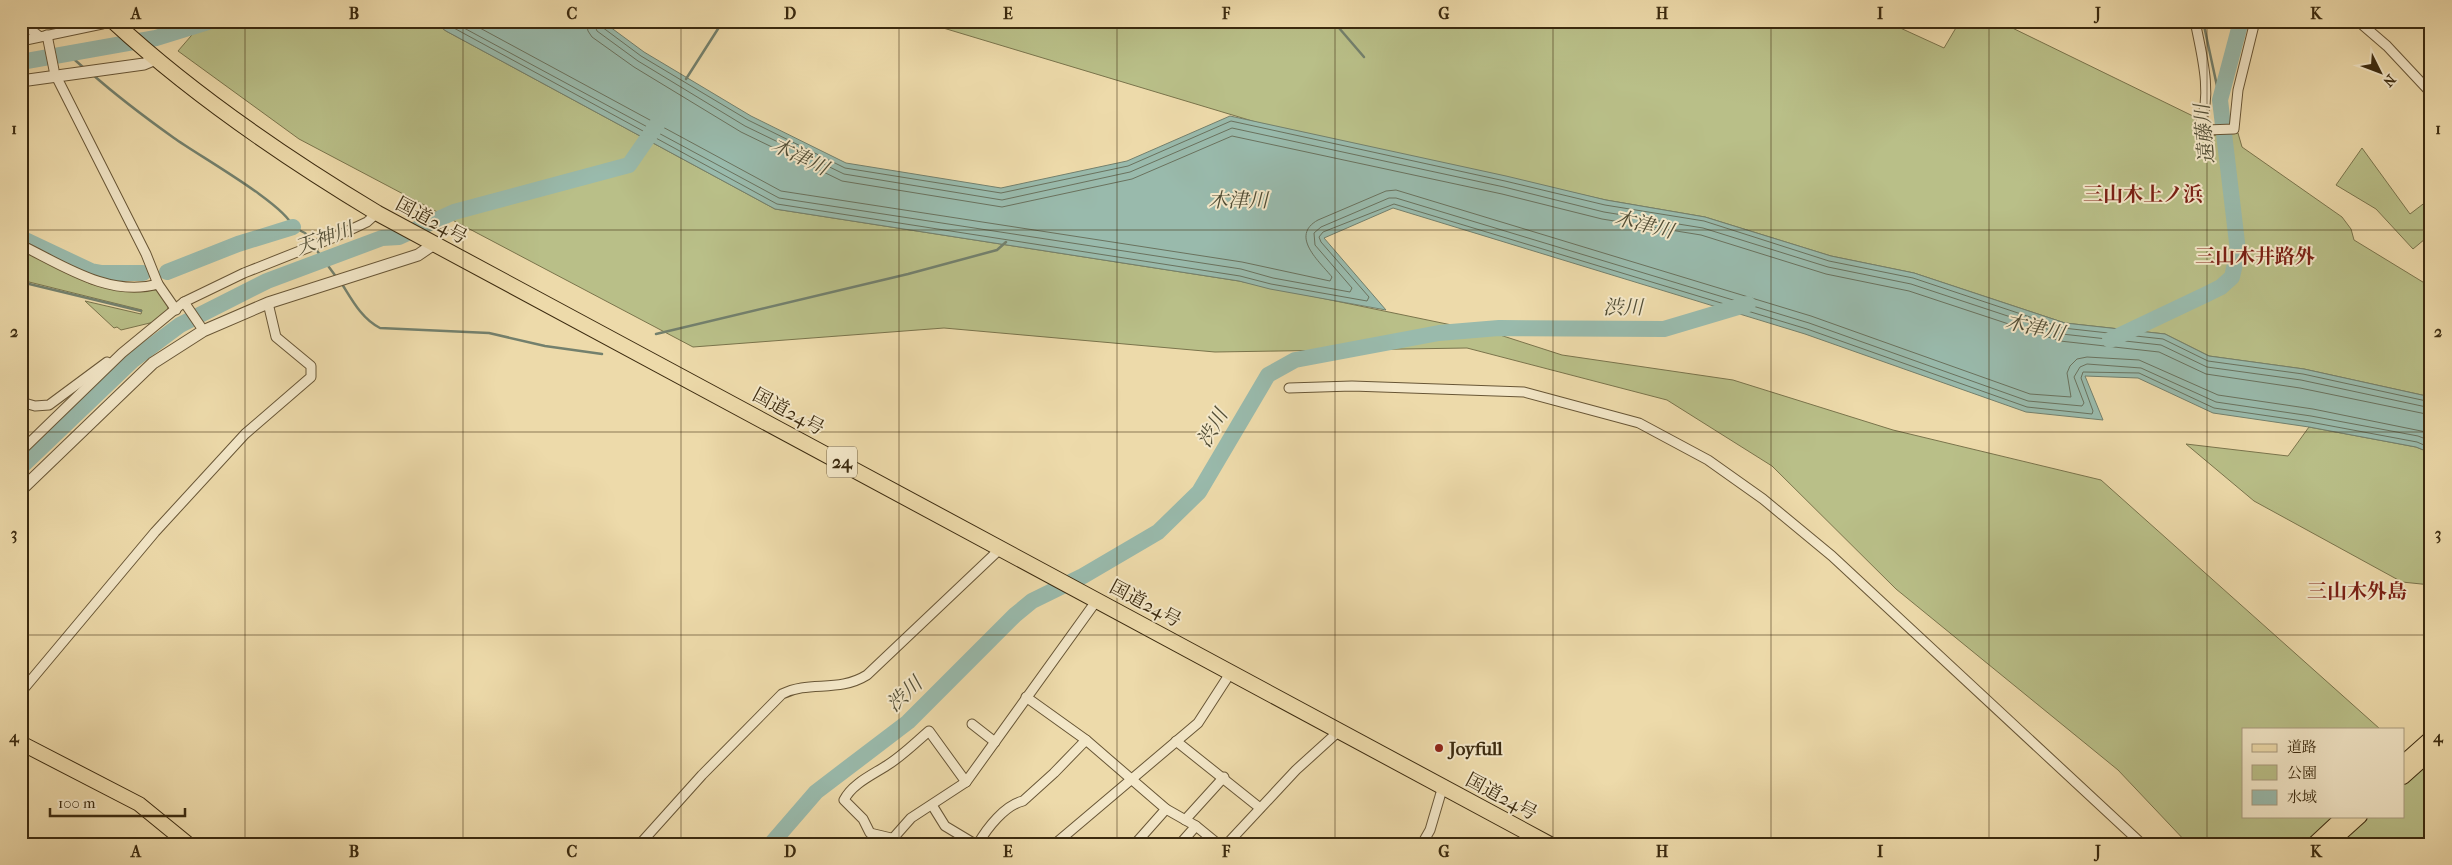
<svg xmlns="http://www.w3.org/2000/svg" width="2452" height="865" font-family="'IM FELL French Canon','Noto Serif JP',serif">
<rect width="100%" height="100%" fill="#eddaaa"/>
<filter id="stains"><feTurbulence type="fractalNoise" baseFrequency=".004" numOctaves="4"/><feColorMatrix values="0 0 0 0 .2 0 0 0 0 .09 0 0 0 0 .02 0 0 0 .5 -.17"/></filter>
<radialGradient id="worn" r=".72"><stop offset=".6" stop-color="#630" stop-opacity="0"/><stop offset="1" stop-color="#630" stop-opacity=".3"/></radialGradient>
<g fill="#b9bf88" stroke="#7a744c">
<polygon points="204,21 432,21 446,31 775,209 1239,281 1500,335 1562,355 1733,380 1893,430 2101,480 2380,729 2243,729 2243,816 2403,816 2403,750 2431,772 2431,844 2188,844 2118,770 1896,589 1772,466 1667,400 1467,348 1215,352 944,328 693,347 299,139 178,51"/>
<polygon points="920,21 1885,21 1944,48 1960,21 1998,21 2197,118 2196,125 2207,136 2238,133 2242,147 2342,217 2351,229 2354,240 2431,287 2431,397 2304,369 2209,356 2165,334 2065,323 1914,273 1831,256 1705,217 1606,200 1259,123"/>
<polygon points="2362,148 2410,214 2431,198 2431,234 2413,249 2376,209 2336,185"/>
<polygon points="21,250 91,284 115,289 157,290 168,307 167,312 154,322 121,330 117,327 114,328 85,301 141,314 142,310 21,280"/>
<polygon points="2309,427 2416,447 2431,453 2431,585 2402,582 2254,501 2186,444 2288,456"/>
</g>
<polygon fill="#99baac" stroke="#73806d" points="432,21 602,21 644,52 751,116 846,163 1001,188 1127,161 1230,116 1506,176 1606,200 1705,217 1831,256 1914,273 2065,323 2165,334 2209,356 2304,369 2431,397 2431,453 2416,447 2309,427 2213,413 2138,378 2085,376 2103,420 2026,412 1805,334 1393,208 1324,238 1386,310 1270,289 1239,281 775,209 446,31"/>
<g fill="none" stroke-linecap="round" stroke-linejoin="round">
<g stroke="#6a725e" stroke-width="1">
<polyline points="441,21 777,204 1240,276 1271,284 1367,301 1369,297 1321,242 1319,237 1323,232 1394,204 1807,329 2027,407 2092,414 2093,411 2081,378 2083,372 2139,373 2214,408 2310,422 2417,442 2431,448"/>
<polyline points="451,21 779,198 1241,269 1273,278 1350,292 1352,288 1315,245 1314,233 1321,227 1389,198 1396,198 1809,323 2028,401 2082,406 2084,403 2074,377 2080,367 2087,364 2141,368 2216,402 2311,416 2418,436 2431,441"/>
<path d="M467,21L781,191L1242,262L1330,281L1332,277C1320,262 1289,236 1318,220L1386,191L1396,190L1811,316L2030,394L2071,397L2067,373L2070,366L2077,359L2087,357L2139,360L2218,395L2313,409L2431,433"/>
<polyline points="586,21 588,31 592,37 634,67 741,132 842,181 1002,207 1132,179 1232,136 1502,194 1602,219 1701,235 1826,274 1909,291 2060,341 2159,352 2206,374 2300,388 2431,415"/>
<polyline points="593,21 597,31 638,61 745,126 844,174 1002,200 1130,172 1232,128 1504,187 1604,212 1703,228 1828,267 1911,284 2062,334 2161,345 2207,367 2301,380 2431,408"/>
<polyline points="600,21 602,27 641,56 748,120 845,168 1001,193 1128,166 1231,121 1505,181 1605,205 1704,221 1829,261 1913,278 2063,328 2163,339 2208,361 2303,374 2431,402"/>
</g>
<g stroke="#73806d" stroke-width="2.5">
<polyline points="1333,21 1364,57"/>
<polyline points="2203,21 2220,100"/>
<polyline points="67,53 84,68"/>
<path d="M92,74C118,97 146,118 174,138C199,156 285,204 293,227L305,233L312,243"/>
<polyline points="686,79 723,21"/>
<polyline points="315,248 337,278"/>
<polyline points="21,282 141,311"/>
<path d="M342,284C352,300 362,319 380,328L489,333L545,346L602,354"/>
<polyline points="176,325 180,325"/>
<polyline points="656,334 908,274 997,250 1006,242"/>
</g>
<g stroke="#99baac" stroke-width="16">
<polyline points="21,62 156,38 211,21"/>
<polyline points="21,238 91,271 102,273 143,273"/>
<polyline points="167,272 238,244 293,227"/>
<polyline points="2110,340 2207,294 2221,287 2232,277 2238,251 2220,100 2241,21"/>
<polyline points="21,467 133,360 180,325 267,281 382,238 399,237 454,212 629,165 658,123"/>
<polyline points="771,844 816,792 908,722 1015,615 1032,601 1083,576 1158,532 1199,492 1268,375 1295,360 1439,333 1499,328 1664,329 1748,304"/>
</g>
<defs>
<g id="minor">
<path d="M2195,21C2201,52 2213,94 2200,125L2206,130L2234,129L2238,90L2255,21"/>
<polyline points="2358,21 2387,46 2431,93"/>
<polyline points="21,22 39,36"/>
<polyline points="47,35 54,70"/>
<polyline points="21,41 102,24 105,21"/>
<polyline points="56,76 146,254 158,284 176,310"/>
<path d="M21,245C62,265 110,298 158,284"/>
<polyline points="184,302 201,327"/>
<polyline points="1289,388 1352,386 1524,392 1639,423 1708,460 1763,499 1832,556 2142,844"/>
<polyline points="21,402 35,406 49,405 107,362"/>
<polyline points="21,451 122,353 184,302 244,273 335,237 367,222 377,213"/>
<polyline points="21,692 155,532 245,434 311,377 311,366 276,337 268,303"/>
<polyline points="1026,697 1086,740 1166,809 1196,826 1218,844"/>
<polyline points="972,724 995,742"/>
<polyline points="1176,741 1260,808"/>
<polyline points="932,805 945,826 975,844"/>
<polyline points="1185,820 1224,777"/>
<path d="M891,838L870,833L863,819L844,800C852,784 872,775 886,766C901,757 915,743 929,731L966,782"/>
<path d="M640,844L702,775L782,694C810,680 838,693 867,675L1000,549"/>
<polyline points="888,844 911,818 966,782 1097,600"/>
<path d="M978,844C987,828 1005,805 1023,801L1054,773L1086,740"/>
<polyline points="1055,844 1198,723 1231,672"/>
<polyline points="1135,844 1166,809"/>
<polyline points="1180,844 1196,826"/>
<polyline points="1227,844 1296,770 1339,731"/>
<polyline points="1422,844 1430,830 1443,786"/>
</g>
<g id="tertiary">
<polyline points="21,81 144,64 156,59"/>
<polyline points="21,490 153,363 203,331 268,303 418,255 434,244"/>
</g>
<g id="primary">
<polyline points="21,743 139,804 188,844"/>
<polyline points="2403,763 2431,738"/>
<polyline points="2403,777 2431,752"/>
<polyline points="2314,844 2344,816"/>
<polyline points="2329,844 2360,816"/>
</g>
<path id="trunk" d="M113,21C193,95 284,157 377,213L1549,844"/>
</defs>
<use href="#minor" stroke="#685636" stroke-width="11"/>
<use href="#tertiary" stroke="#685636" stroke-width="13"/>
<use href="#primary" stroke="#3b2a0f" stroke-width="16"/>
<use href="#trunk" stroke="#3b2a0f" stroke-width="17"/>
<use href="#minor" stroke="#f3e7c8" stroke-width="9"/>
<use href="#tertiary" stroke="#f3e7c8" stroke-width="11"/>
<use href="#primary" stroke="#eddaaa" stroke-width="14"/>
<use href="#trunk" stroke="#eddaaa" stroke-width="15"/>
</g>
<path fill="none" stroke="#3b2a0f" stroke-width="1" stroke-opacity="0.55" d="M245,21V844M463,21V844M681,21V844M899,21V844M1117,21V844M1335,21V844M1553,21V844M1771,21V844M1989,21V844M2207,21V844M21,230H2431M21,432H2431M21,635H2431"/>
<circle fill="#8f2418" stroke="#f3e7c8" stroke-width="2" cx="1439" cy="748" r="5"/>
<g text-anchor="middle" stroke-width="4" stroke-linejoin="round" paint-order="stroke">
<rect fill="#f3e7c8" stroke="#726346" stroke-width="1" x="827" y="446.5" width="30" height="31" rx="4"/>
<g font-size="18" font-weight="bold" fill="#3b2a0f">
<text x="842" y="468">24</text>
</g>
<g font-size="19" fill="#3b2a0f" stroke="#f3e7c8">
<text transform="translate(432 220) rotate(28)" y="7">国道24号</text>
<text transform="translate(789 411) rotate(28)" y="7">国道24号</text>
<text transform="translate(1146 603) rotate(28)" y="7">国道24号</text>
<text transform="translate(1502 796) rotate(28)" y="7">国道24号</text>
</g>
<g font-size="19" font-weight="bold" fill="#3b2a0f" stroke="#f3e7c8" text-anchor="start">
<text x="1449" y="755">Joyfull</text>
</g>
<g font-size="20" font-style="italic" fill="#524e36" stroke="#f3e7c8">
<text transform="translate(2204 134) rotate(-95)" y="7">遠藤川</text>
<text transform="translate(800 156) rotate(26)" y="7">木津川</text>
<text x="1238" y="207">木津川</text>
<text transform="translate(1644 224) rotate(14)" y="7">木津川</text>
<text transform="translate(324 238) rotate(-20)" y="7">天神川</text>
<text x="1623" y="314">渋川</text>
<text transform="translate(2035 327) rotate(12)" y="7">木津川</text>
<text transform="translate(1212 428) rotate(-60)" y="7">渋川</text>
<text transform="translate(904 694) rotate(-43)" y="7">渋川</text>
</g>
<g font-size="20" font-weight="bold" fill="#7a1f14" stroke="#f3e7c8">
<text x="2143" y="201">三山木上ノ浜</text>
<text x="2255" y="263">三山木井路外</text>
<text x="2357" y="598">三山木外島</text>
</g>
</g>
<rect width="2452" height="865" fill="none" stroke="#eddaaa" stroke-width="55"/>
<rect x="2242" y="728" width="162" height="90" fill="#f3e7c8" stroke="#a99b7e"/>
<rect x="2252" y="744" width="25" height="8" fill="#eddaaa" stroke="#a99b7e"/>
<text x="2287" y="752" font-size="15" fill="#3b2a0f">道路</text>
<rect x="2252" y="765" width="25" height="15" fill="#b9bf88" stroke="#a99b7e"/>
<text x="2287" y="778" font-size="15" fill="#3b2a0f">公園</text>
<rect x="2252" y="790" width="25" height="15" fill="#99baac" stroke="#a99b7e"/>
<text x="2287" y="802" font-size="15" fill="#3b2a0f">水域</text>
<g transform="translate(2380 72) rotate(132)" stroke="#f3e7c8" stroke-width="4" paint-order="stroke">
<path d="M0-4L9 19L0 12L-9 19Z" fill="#3b2a0f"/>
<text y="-8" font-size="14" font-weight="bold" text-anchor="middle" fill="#3b2a0f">N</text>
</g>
<path d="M50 808v8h135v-8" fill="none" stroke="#3b2a0f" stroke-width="2.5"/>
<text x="58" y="808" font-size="15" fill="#3b2a0f" stroke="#f3e7c8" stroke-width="4" paint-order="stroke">100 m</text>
<rect x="28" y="28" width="2396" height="810" fill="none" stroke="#3b2a0f" stroke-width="2"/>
<g font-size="16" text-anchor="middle" font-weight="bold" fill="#3b2a0f">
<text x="136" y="19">A</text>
<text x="354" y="19">B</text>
<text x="572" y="19">C</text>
<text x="790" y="19">D</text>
<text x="1008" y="19">E</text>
<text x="1226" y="19">F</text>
<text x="1444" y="19">G</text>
<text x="1662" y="19">H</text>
<text x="1880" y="19">I</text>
<text x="2098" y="19">J</text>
<text x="2316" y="19">K</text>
<text x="14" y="134">1</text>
<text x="2438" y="134">1</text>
<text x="14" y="337">2</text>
<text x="2438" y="337">2</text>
<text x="14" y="539">3</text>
<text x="2438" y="539">3</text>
<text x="14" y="742">4</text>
<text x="2438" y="742">4</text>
<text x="136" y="857">A</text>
<text x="354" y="857">B</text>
<text x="572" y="857">C</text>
<text x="790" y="857">D</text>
<text x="1008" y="857">E</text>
<text x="1226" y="857">F</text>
<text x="1444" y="857">G</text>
<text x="1662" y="857">H</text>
<text x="1880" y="857">I</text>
<text x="2098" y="857">J</text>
<text x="2316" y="857">K</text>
</g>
<rect width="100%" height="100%" filter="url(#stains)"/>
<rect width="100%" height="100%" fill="url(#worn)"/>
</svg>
